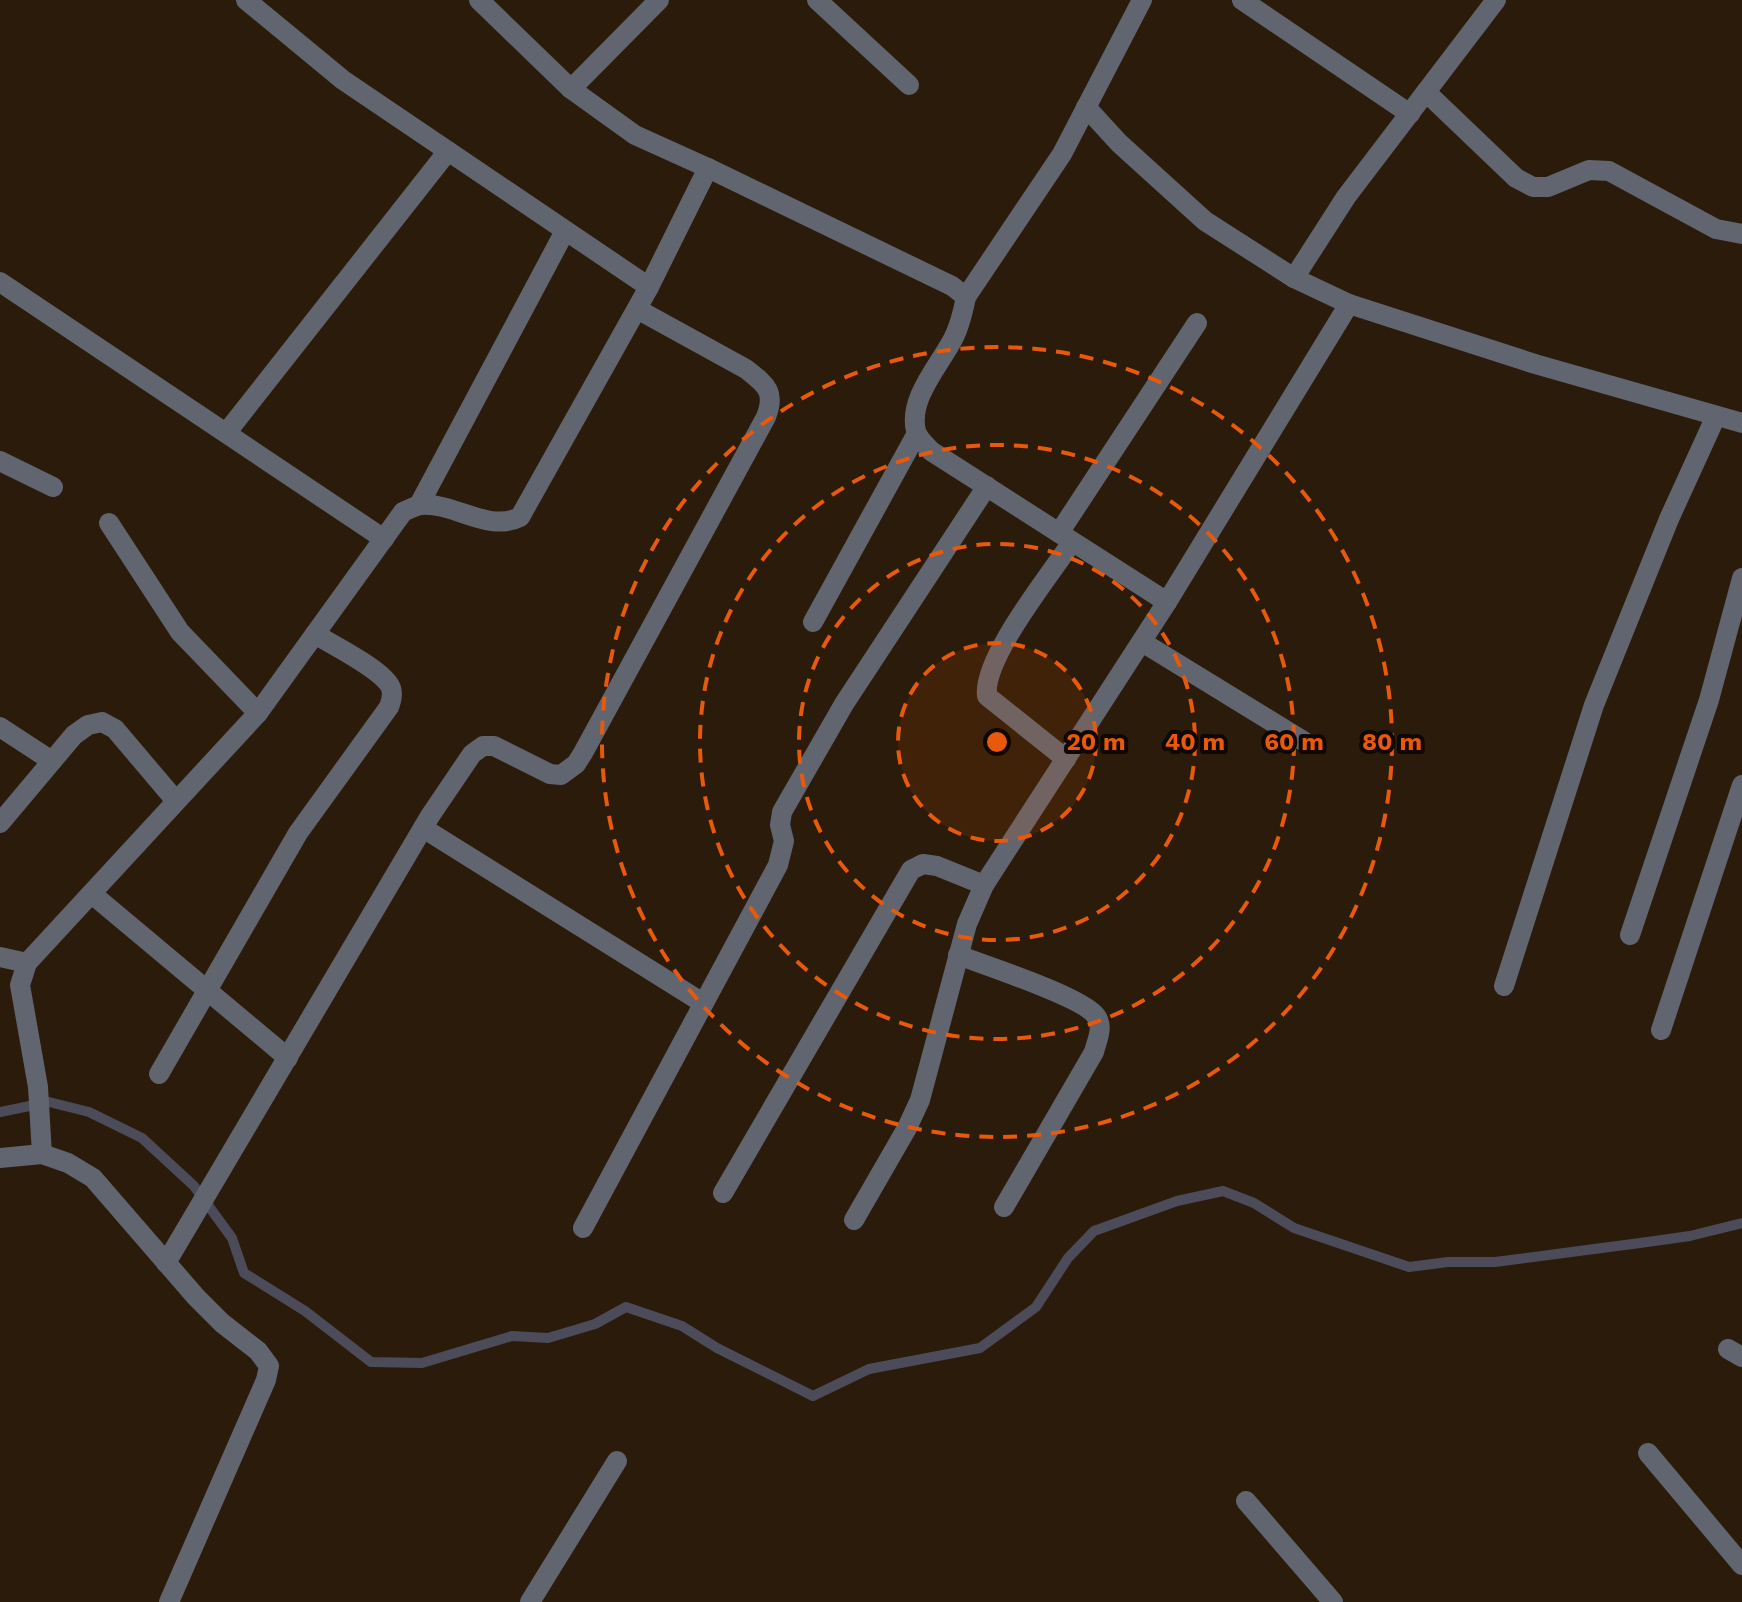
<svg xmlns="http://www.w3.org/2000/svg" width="1742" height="1602" font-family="'Work Sans',sans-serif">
<rect width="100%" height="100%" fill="#2a1b0a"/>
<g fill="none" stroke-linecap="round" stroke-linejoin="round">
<polyline stroke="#4b4b5a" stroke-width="10" points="0,1112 49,1102 89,1112 142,1138 194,1186 232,1238 244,1273 305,1311 371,1362 422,1363 512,1336 548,1338 595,1324 626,1307 682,1326 717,1348 813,1396 869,1369 980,1348 1036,1307 1068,1258 1094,1231 1177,1201 1223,1191 1254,1203 1294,1228 1409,1267 1448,1262 1495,1262 1640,1243 1690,1236 1742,1223"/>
<g stroke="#60656f" stroke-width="20">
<polyline points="246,0 343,80 649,287"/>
<path d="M479,0L571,89L635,135L708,168L952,286L966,297C963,312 960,326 953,339C939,366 908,399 916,431C918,439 926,445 931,451L1167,602"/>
<polyline points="817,0 909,85"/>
<polyline points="1242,0 1410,114"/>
<polyline points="571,89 659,0"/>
<polyline points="1426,92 1516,178 1533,187 1548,187 1589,170 1609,171 1716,229 1742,234"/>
<polyline points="1086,107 1119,143 1205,221 1294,278 1349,304 1535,364 1742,423"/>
<polyline points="1294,278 1346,197 1496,0"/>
<polyline points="0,282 384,539"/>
<polyline points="966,297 1062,154 1142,0"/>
<polyline points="227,432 448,151"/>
<polyline points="0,461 53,487"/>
<polyline points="419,505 565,231"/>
<polyline points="109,523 180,632 258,713"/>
<polyline points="1059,533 1197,323"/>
<polyline points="813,622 916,435"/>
<polyline points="1142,642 1305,742"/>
<polyline points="0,727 52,761"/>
<path d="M1066,759L987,696C982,659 1050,575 1072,542"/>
<polyline points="0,823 74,735 88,725 102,722 115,729 176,801"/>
<polyline points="423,828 703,1003"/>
<polyline points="92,894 288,1058"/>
<polyline points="1630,935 1709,700 1742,578"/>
<path d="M958,955C984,965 1083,997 1096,1016C1104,1027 1097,1040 1094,1052L1004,1207"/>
<polyline points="0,957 27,963"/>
<polyline points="1504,986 1594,705 1669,519 1716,416"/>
<polyline points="1661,1030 1742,785"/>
<path d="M159,1074L298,833L389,707C392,700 393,695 391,688C384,670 332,645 315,634"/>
<path d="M42,1154L38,1087L20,985L27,963L258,713L403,512C409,509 415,506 421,505C454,502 488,533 520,517L649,287L708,168"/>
<polyline points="0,1158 42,1154 68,1163 93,1178 196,1297 222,1323 258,1351 269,1366 266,1380 169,1602"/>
<polyline points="723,1193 911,870 923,864 937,866 984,885"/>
<polyline points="854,1220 907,1128 920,1100 967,924 984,885 1167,602 1349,304"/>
<polyline points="583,1228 778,865 784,841 780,825 782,812 844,704 987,486"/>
<path d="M166,1263L430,816L472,754L483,746H494L550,774L561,775L576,764L583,753L766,417C776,391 766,385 746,369L637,309"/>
<polyline points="1728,1349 1742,1357"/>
<polyline points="1648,1453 1742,1565"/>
<polyline points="1246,1501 1333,1602"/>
<polyline points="530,1602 617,1461"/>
</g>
</g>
<circle cx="997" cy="742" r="99" fill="#e8590c" fill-opacity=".12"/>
<g fill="none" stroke="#e8590c" stroke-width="4" stroke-dasharray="14 10">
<circle cx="997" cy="742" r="99"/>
<circle cx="997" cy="742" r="198"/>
<circle cx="997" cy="742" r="297"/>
<circle cx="997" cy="742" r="395"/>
</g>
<circle cx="997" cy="742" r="12" fill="#e8590c" stroke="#0e0703" stroke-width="4"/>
<g font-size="24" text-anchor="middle" font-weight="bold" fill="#e8590c" stroke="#0e0703" stroke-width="8" stroke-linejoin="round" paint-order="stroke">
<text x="1096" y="750">20 m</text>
<text x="1195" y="750">40 m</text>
<text x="1294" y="750">60 m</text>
<text x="1392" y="750">80 m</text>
</g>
</svg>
